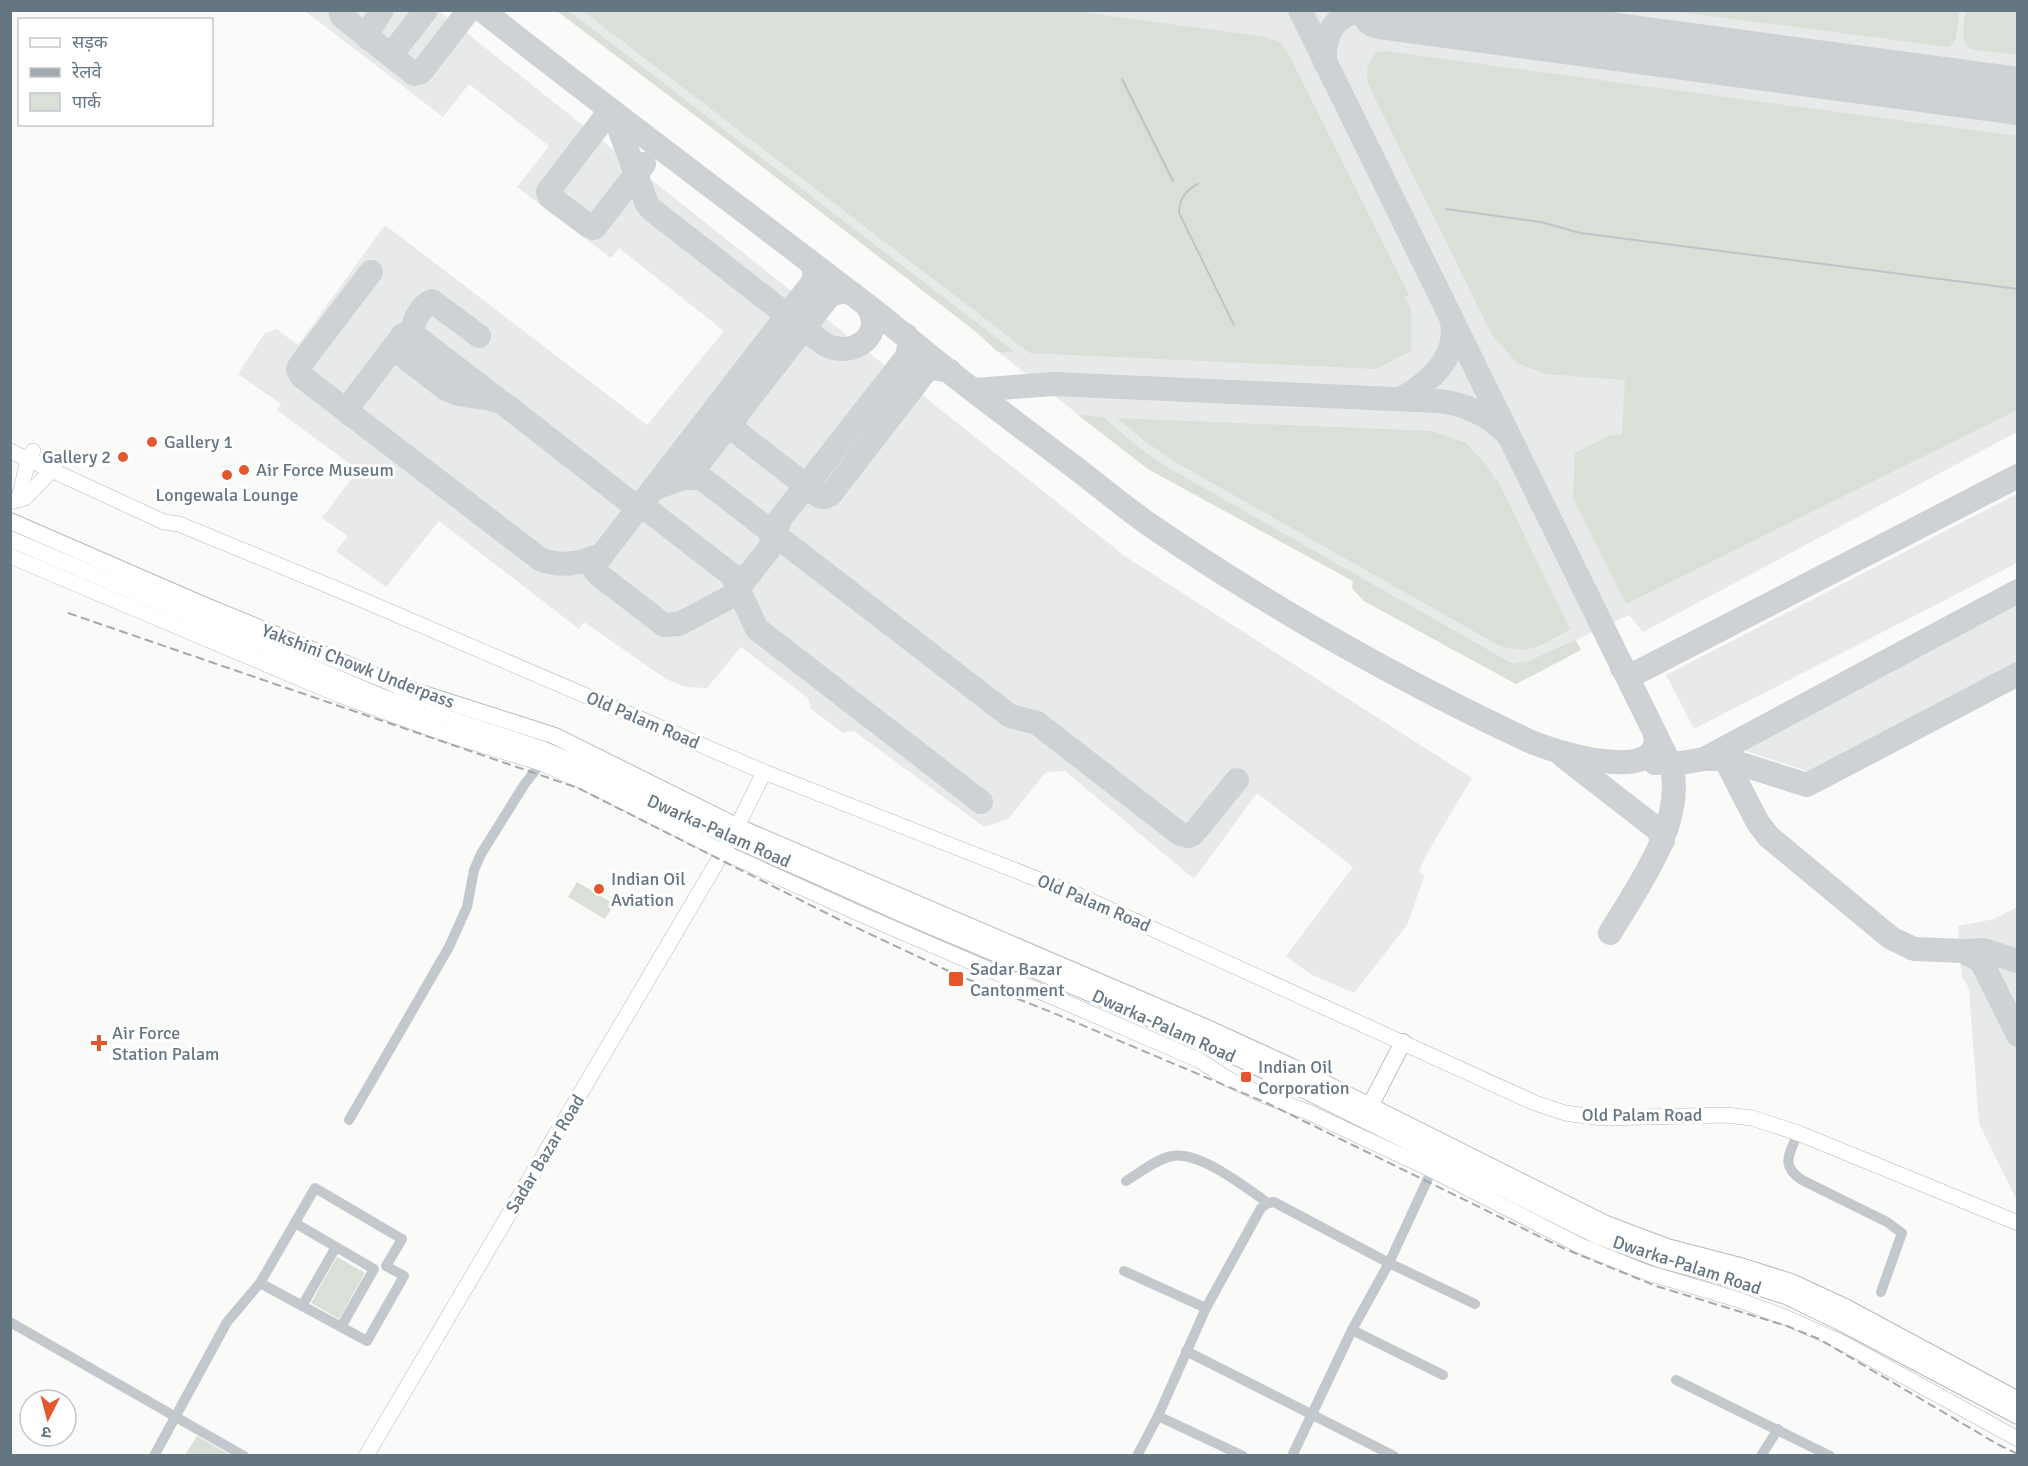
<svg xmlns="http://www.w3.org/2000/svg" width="2028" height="1466" font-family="Signika,'Noto Sans Devanagari',sans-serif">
<rect width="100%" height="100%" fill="#fafaf8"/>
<g fill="#e8e9e9">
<polygon points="305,11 439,11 1126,557 1472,778 1428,852 1419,871 1424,877 1407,925 1354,993 1310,974 1286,956 1353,867 1257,793 1194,879 1065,771 1046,772 1008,819 984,827 854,731 843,733 811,709 808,698 741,647 707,688 685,687 666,679 584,622 579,629 439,521 386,587 336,551 348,536 322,518 358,470 277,410 281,404 238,374 264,334 276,329 298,345 385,225 647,425 724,331 619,248 611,258 517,187 549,146 469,84 443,117"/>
<polygon points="557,11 2017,11 2017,432 1643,632 1629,615 1576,640 1581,650 1516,684 1364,601 1352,588 1353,581 1148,469 998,352 975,331 729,141"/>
<polygon points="2017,494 2017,563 1694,729 1666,675"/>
<polygon points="2017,600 2017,664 1813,773 1740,749"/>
<polygon points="2017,907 2017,1201 1979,1123 1969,990 1966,982 1962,979 1958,926 1994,919"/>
</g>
<g fill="#dadfd7">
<polygon points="1067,10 1266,37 1280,42 1288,53 1409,295 1405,297 1411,309 1411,351 1376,369 1030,353 583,11"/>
<polygon points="557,11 569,11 1015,352 998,352 975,331 729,141"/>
<polygon points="1672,11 1959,10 1959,11 1956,39 1949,47"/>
<path d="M1966,11H2017V55L1971,49C1959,41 1964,23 1966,11Z"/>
<path d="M1384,51L2017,136V410L1626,604L1573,498L1575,453L1611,435H1622L1625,380L1545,374L1517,363L1492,335L1369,86C1365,73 1367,62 1377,52Z"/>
<polygon points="1078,415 1103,417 1142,450 1167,467 1513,664 1529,661 1575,640 1581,650 1516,684 1364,601 1352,588 1353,581 1148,469"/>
<path d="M1117,418L1432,431L1466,443L1488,467L1495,479H1497L1570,629C1542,645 1531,656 1498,645L1177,463L1146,442Z"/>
<polygon points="577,882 614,904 605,919 568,897"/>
<polygon points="337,1257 365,1273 339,1319 311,1303"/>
<polygon points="197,1436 230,1455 185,1455"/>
</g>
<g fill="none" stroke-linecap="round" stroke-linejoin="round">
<g stroke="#bbc7cb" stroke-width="2">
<polyline points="1122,79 1173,181"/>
<path d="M1198,184C1185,190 1179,199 1179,213L1234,325"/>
<polyline points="1446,209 1541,222 1580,233 2018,289"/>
</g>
<g stroke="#ced2d4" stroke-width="24">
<polyline points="342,10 341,14 344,18 414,74 421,72 469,10"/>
<path d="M482,10C608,110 737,205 864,303C883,317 901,333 920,348C969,389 1022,427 1073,466C1098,485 1122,505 1147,523C1268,606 1395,678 1527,740C1550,751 1664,787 1655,734"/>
<path d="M1300,10L1672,768C1684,825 1638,886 1610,933"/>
<polyline points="1403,10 1426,16"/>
<polyline points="369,39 367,34 382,10"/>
<polyline points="386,51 394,51 426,10"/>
<path d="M1325,63C1324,35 1332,17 1360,10"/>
<polyline points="605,107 606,116 550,189 548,192 550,197 589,226 594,228 644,164"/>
<path d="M610,112L616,120L647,204L651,209L824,344C852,360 888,335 866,304"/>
<path d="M371,272L300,365L298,369L301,376L540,559C563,568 581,563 603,554"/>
<polyline points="853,294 843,291 830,295 689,476 653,489 595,564 594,569 599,575 664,625 679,624 732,596 769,549 780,519 906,358 910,345 906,335"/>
<path d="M415,336L407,335L401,338L398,352L446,389C463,399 486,394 503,403L631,503L649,511L732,575L742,578L750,574"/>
<path d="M479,336L432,301C421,306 409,324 415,336L496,398"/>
<path d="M973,390L1054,384L1438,401C1462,403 1488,414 1505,432"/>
<path d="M1401,399C1429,383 1459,357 1452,321"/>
<polyline points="350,414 348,411 349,406 403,335"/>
<polyline points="736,416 734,426 738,433 819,496 824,497 830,495 925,372 932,368 950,371"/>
<polyline points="687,478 699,478 704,480 1010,716 1037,723 1180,834 1188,836 1193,834 1237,780"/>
<polyline points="653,489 813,282 815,269 809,261"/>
<polyline points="733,578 757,629 981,802"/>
<polyline points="1622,668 1629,673 1636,673 2018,476"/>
<polyline points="1563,756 1657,829 1663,841"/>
<polyline points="1704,759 1725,759 1758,823 1769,837 1891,938 1914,949 1962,951 1981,961 2018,1035"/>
<polyline points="1725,759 1807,785 2018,674"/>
<polyline points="1655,763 1681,763 1704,759 2018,591"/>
<polyline points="1964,951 1983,950 2018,961"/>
</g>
<polyline stroke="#ced2d4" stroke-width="58" points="1380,10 2018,96"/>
<defs>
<g id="secondary">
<polyline points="10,451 164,522 179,524 351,595 764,772 1078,895 1535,1103 1565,1113 1603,1118 1726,1115 1752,1118 1798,1133 2018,1223"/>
<polyline points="19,499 27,464 33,451"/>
<polyline points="10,502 25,498 52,470 57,462"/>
<polyline points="10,556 339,695 446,734 541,763 580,780 723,852 860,914 1199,1060 1228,1079 1265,1096 1308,1112 1432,1170 1581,1246 1645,1272 1739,1300 1787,1318 1843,1343 2018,1439"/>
<polyline points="366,1456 732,837 764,772"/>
</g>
<g id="primary">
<polyline points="10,521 201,604 402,687 555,736 738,827 1207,1028 1290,1066 1606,1224 1667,1247 1740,1266 1791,1282 1845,1307 2018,1400"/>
<polyline points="10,539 382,697 542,749 589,769 657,804 909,917 1201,1040 1284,1080 1598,1236 1662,1260 1736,1280 1786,1296 1838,1321 2018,1416"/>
<polyline points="1370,1106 1403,1042"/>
</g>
</defs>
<use href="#secondary" stroke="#b3babf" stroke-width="16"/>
<use href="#primary" stroke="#b5babe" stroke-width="18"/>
<g stroke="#c3c8cc" stroke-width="10">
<polyline points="349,1120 449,947 467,907 474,870 481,854 524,785 541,763"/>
<path d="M1798,1133C1789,1155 1780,1165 1802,1180L1887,1222L1902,1233L1881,1292"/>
<path d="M1126,1181C1140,1173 1156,1159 1172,1156C1200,1151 1245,1187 1268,1203"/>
<polyline points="295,1223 374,1269 341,1327"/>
<polyline points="1124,1271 1206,1308"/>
<polyline points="302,1306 336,1247"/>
<polyline points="10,1322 244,1456"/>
<polyline points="1352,1330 1443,1375"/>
<polyline points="1186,1351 1394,1456"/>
<polyline points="1676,1380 1830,1456"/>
<polyline points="1158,1416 1243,1456"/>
<polyline points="154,1456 227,1322 260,1283 315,1188 402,1239 386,1266 404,1276 367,1341 260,1283"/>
<polyline points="1137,1456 1158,1416 1206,1308 1261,1208 1268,1203 1274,1202 1389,1263 1432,1170"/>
<polyline points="1292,1456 1352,1330 1389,1263 1475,1304"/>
<polyline points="1761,1456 1778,1429"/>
</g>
<use href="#secondary" stroke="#fff" stroke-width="15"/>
<use href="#primary" stroke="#fff" stroke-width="16"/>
<polyline stroke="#a2aab0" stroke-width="2" stroke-dasharray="9 4.5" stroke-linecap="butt" points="68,613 578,788 836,918 957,975 1051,1012 1269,1104 1565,1249 1656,1286 1787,1326 1819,1339 1999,1445 2018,1454"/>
</g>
<g fill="#e4572e" stroke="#fff" stroke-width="2">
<circle cx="152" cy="442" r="6"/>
<circle cx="123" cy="457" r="6"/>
<circle cx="244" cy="470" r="6"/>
<circle cx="227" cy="475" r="6"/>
<circle cx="599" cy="889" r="6"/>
<rect x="948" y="971" width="16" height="16" rx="3"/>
<path d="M96 1034h6v6h6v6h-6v6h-6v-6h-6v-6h6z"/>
<rect x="1240" y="1071" width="12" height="12" rx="3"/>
</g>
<g text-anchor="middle" stroke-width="6" stroke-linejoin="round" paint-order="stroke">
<g font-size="18" fill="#657683" stroke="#fff" text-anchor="start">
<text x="164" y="448">Gallery 1</text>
<text x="111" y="463" text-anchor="end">Gallery 2</text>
<text x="256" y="476">Air Force Museum</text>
<text x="227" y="501" text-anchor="middle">Longewala Lounge</text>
<text x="611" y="885">Indian Oil<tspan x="611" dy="21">Aviation</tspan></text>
<text x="970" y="975">Sadar Bazar<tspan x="970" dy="21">Cantonment</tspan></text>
<text x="112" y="1039">Air Force<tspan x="112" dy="21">Station Palam</tspan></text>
<text x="1258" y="1073">Indian Oil<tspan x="1258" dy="21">Corporation</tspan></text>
</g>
<g font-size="18" fill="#657683" stroke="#fff">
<text transform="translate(358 666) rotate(21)" y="6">Yakshini Chowk Underpass</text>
<text transform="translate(643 720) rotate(23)" y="6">Old Palam Road</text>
<text transform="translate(719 831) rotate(24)" y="6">Dwarka-Palam Road</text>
<text transform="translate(1094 903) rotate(23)" y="6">Old Palam Road</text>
<text transform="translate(1164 1026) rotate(24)" y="6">Dwarka-Palam Road</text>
<text x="1642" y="1121">Old Palam Road</text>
<text transform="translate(545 1154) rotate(-59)" y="6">Sadar Bazar Road</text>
<text transform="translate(1687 1265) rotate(18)" y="6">Dwarka-Palam Road</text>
</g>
</g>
<rect width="2028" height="1466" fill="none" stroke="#657683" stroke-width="24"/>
<rect x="18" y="18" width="195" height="108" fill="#ffffff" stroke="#c1c8cd" stroke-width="1.5"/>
<rect x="30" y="38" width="30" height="9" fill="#ffffff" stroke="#c1c8cd" stroke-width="1.5"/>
<text x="72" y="48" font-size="18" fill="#657683">सड़क</text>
<rect x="30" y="68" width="30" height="9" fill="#a2aab0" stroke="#c1c8cd" stroke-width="1.5"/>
<text x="72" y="78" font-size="18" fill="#657683">रेलवे</text>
<rect x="30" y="93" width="30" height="18" fill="#dadfd7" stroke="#c1c8cd" stroke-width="1.5"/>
<text x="72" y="108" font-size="18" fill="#657683">पार्क</text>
<g transform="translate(48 1418) rotate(186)"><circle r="28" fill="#ffffff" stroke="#c1c8cd" stroke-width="1.5"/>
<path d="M0-4.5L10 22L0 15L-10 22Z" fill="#e4572e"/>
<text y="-9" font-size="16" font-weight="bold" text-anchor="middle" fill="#657683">उ</text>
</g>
</svg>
